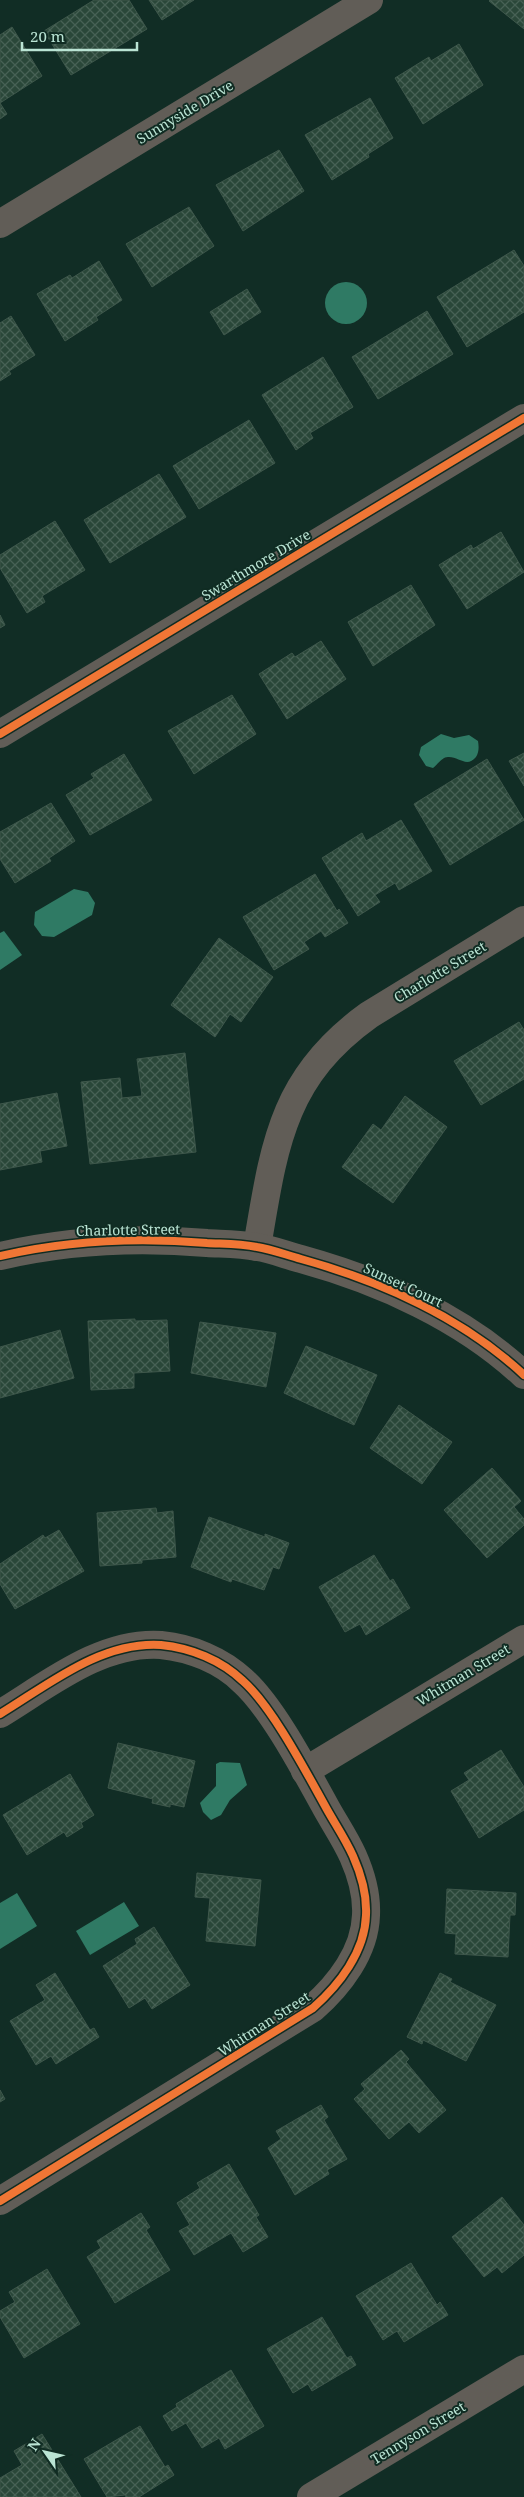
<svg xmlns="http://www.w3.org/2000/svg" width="524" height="2497" font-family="'Noto Serif',serif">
<defs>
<pattern id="building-cross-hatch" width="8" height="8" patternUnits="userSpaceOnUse" patternTransform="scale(1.25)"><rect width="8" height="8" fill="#2a4739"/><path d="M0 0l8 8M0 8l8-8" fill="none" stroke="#476155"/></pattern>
</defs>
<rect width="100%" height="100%" fill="#112d25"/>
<g fill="#2f7a64">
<circle cx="346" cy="303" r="21"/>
<path d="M441,734L454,738L469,735L478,741C479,747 479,752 476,757C467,768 459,757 449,757C443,756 438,764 433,768L426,766L419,755L421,747Z"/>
<polygon points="74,889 88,892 95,903 92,915 54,937 42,936 34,925 35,912"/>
<polygon points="4,931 22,955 0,970 0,933"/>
<polygon points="220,1762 240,1763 247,1785 230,1800 221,1815 211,1820 203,1812 200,1803 216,1786 216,1764"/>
<polygon points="17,1893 37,1926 0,1949 0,1903"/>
<polygon points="124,1902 139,1926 90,1955 76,1931"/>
</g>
<g fill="url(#building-cross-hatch)" stroke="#3e574b">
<polygon points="94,0 129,0 147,29 71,75 44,31"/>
<polygon points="149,0 194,0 162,20"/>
<polygon points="490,0 524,0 524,29 489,1"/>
<polygon points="12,27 42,76 0,103 7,114 0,119 0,35"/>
<polygon points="459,44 483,85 423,124 395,78 429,57 431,61"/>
<polygon points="370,98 393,138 368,154 369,157 332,180 305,135"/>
<polygon points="279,150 304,191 243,231 216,185"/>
<polygon points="189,207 214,246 152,287 126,244"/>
<polygon points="514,250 524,266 524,312 467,347 437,297"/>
<polygon points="99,261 122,300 96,317 98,320 65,341 37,294 70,275 72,278"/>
<polygon points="247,289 261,312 224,335 210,312"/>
<polygon points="427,311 453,354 378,399 352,357"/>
<polygon points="11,316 35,355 9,371 11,374 0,381 0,323"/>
<polygon points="323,357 353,407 310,433 313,438 296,450 262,395"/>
<polygon points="249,420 275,463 199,509 173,466"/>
<polygon points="159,474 186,517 110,563 84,520"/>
<polygon points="55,521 85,570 42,596 45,602 27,613 0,568 0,555"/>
<polygon points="501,532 524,572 467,609 439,565 471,545 473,549"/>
<polygon points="411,585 435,625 373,666 348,622"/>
<polygon points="0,615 5,625 0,628"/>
<polygon points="321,641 346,679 287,719 259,674 292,653 295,657"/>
<polygon points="232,695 256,734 194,774 168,731"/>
<polygon points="524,753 524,786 509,761"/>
<polygon points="124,754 152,800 90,835 66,795 94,778 91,774"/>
<polygon points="487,759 524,820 450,865 414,804"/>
<polygon points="51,803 75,841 49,858 51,861 15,883 0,859 0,832"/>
<polygon points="401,820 432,871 399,890 395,883 375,895 380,902 358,916 322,858 362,833 366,841"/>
<polygon points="315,874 337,911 339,909 348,923 325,937 321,931 304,942 309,949 274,970 243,917"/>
<polygon points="219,938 273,977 241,1022 230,1014 215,1037 171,1005"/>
<polygon points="519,1022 524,1030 524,1079 481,1105 454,1061"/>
<polygon points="185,1053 196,1152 90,1164 81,1082 120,1078 122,1098 142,1096 137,1059"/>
<polygon points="57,1093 67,1146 40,1151 42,1162 0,1170 0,1104"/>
<polygon points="405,1096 447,1127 393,1203 342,1167 373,1124 381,1130"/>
<polygon points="135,1319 135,1321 167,1320 170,1371 134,1373 134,1388 91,1390 88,1321"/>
<polygon points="200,1322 276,1333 266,1387 191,1373"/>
<polygon points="60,1330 74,1378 0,1398 0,1347"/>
<polygon points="306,1346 377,1375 354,1425 284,1393"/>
<polygon points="399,1405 452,1442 422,1484 370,1448"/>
<polygon points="492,1468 521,1501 514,1507 524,1519 524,1525 487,1558 444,1510"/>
<polygon points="156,1508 157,1513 173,1511 176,1557 142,1560 142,1563 100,1566 97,1513"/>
<polygon points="209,1517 265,1537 265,1534 289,1543 279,1569 273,1567 264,1590 232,1579 231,1582 191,1567"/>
<polygon points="59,1530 84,1571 15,1609 0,1584 0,1564 43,1535 45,1538"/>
<polygon points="374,1555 390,1581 393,1579 410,1608 366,1635 360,1624 345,1632 319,1587"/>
<polygon points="118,1743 195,1761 184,1807 170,1804 170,1807 152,1803 153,1799 108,1788"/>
<polygon points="501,1750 524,1787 524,1810 479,1838 451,1791 469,1780 464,1773"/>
<polygon points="70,1774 94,1815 81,1823 83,1827 67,1837 64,1832 27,1855 3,1815"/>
<polygon points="197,1873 261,1880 255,1946 206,1941 210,1898 195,1897"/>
<polygon points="447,1889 516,1893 515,1915 510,1915 508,1957 455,1954 456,1934 445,1933"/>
<polygon points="154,1927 190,1985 152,2009 145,1998 129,2008 103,1966 137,1944 135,1939"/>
<polygon points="55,1973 90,2030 94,2028 99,2037 56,2064 51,2056 36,2065 10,2021 45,2000 36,1985"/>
<polygon points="440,1973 452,1979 450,1982 496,2005 466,2061 423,2040 422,2044 407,2037"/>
<polygon points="401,2050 409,2059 406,2062 446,2110 419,2133 409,2122 389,2139 354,2099 365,2089 361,2084"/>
<polygon points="0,2090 5,2099 0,2102"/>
<polygon points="321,2105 328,2117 324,2120 347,2159 327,2170 329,2174 295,2195 268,2148 281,2139 276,2131"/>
<polygon points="229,2164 259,2215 256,2217 268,2237 243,2252 231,2233 194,2255 179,2231 190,2225 177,2203 200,2188 197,2183"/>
<polygon points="502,2197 524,2225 524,2255 502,2273 497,2267 484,2277 452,2237"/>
<polygon points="141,2213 150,2227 146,2230 170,2270 115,2303 87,2257 101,2248 97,2241"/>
<polygon points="411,2263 437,2305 440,2302 448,2315 404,2342 397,2331 383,2340 356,2296"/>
<polygon points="47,2269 80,2324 24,2358 0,2317 0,2311 15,2302 9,2292"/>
<polygon points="322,2317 347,2358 351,2356 356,2365 312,2391 308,2384 293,2393 267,2349"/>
<polygon points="231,2370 264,2426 225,2449 219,2438 202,2448 186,2423 172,2431 163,2416 177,2407 176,2404"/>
<polygon points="140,2426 165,2467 168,2465 174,2475 139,2497 126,2497 125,2495 107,2497 84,2459"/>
<polygon points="42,2434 81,2497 0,2497 0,2478 22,2465 14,2451"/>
</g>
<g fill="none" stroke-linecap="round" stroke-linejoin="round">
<g stroke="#615d57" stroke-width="28">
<polyline points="0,224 369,0"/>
<polyline points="0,734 524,418"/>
<path d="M257,1247C274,1147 281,1078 369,1015L524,920"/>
<path d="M0,1256C69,1240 137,1237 207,1243C224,1244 241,1244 257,1247C271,1249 286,1255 301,1259C381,1281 463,1318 524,1375"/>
<path d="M0,1714C48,1685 101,1641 161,1645C191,1648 221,1660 243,1681C272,1707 304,1768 324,1804C333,1821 345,1838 353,1856C361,1874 367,1895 366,1915C365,1952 339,1985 313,2008L0,2201"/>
<polyline points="305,1771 524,1639"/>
<polyline points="311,2497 524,2369"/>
</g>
<defs>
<g id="cycleway">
<polyline points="0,734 524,418"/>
<path d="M0,1256C69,1240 137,1237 207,1243C224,1244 241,1244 257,1247C271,1249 286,1255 301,1259C381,1281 463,1318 524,1375"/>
<path d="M0,1714C48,1685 101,1641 161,1645C191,1648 221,1660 243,1681C272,1707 304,1768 324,1804C333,1821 345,1838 353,1856C361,1874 367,1895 366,1915C365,1952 339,1985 313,2008L0,2201"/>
</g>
</defs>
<use href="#cycleway" stroke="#102c23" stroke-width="11"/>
<use href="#cycleway" stroke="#f07635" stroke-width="8"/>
</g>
<g text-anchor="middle" stroke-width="4" stroke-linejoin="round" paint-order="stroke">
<g font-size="14" fill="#bae4d4" stroke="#102c23">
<text transform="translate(185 112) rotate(-31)" y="5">Sunnyside Drive</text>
<text transform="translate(256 565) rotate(-31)" y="5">Swarthmore Drive</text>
<text transform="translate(440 972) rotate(-31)" y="5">Charlotte Street</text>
<text transform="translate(128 1230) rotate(-1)" y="5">Charlotte Street</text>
<text transform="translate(403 1285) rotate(25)" y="5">Sunset Court</text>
<text transform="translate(463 1675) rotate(-31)" y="5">Whitman Street</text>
<text transform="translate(264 2024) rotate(-33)" y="5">Whitman Street</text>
<text transform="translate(418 2433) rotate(-31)" y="5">Tennyson Street</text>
</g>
</g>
<g transform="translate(45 2452) rotate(304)" stroke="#102c23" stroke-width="4" paint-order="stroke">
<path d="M0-4L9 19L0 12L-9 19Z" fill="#bae4d4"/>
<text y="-8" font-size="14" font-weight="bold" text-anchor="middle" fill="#bae4d4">N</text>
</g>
<path d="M22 42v8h115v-8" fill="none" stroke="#bae4d4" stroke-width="2.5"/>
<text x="30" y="42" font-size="15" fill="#bae4d4" stroke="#102c23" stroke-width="4" paint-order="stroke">20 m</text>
</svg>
